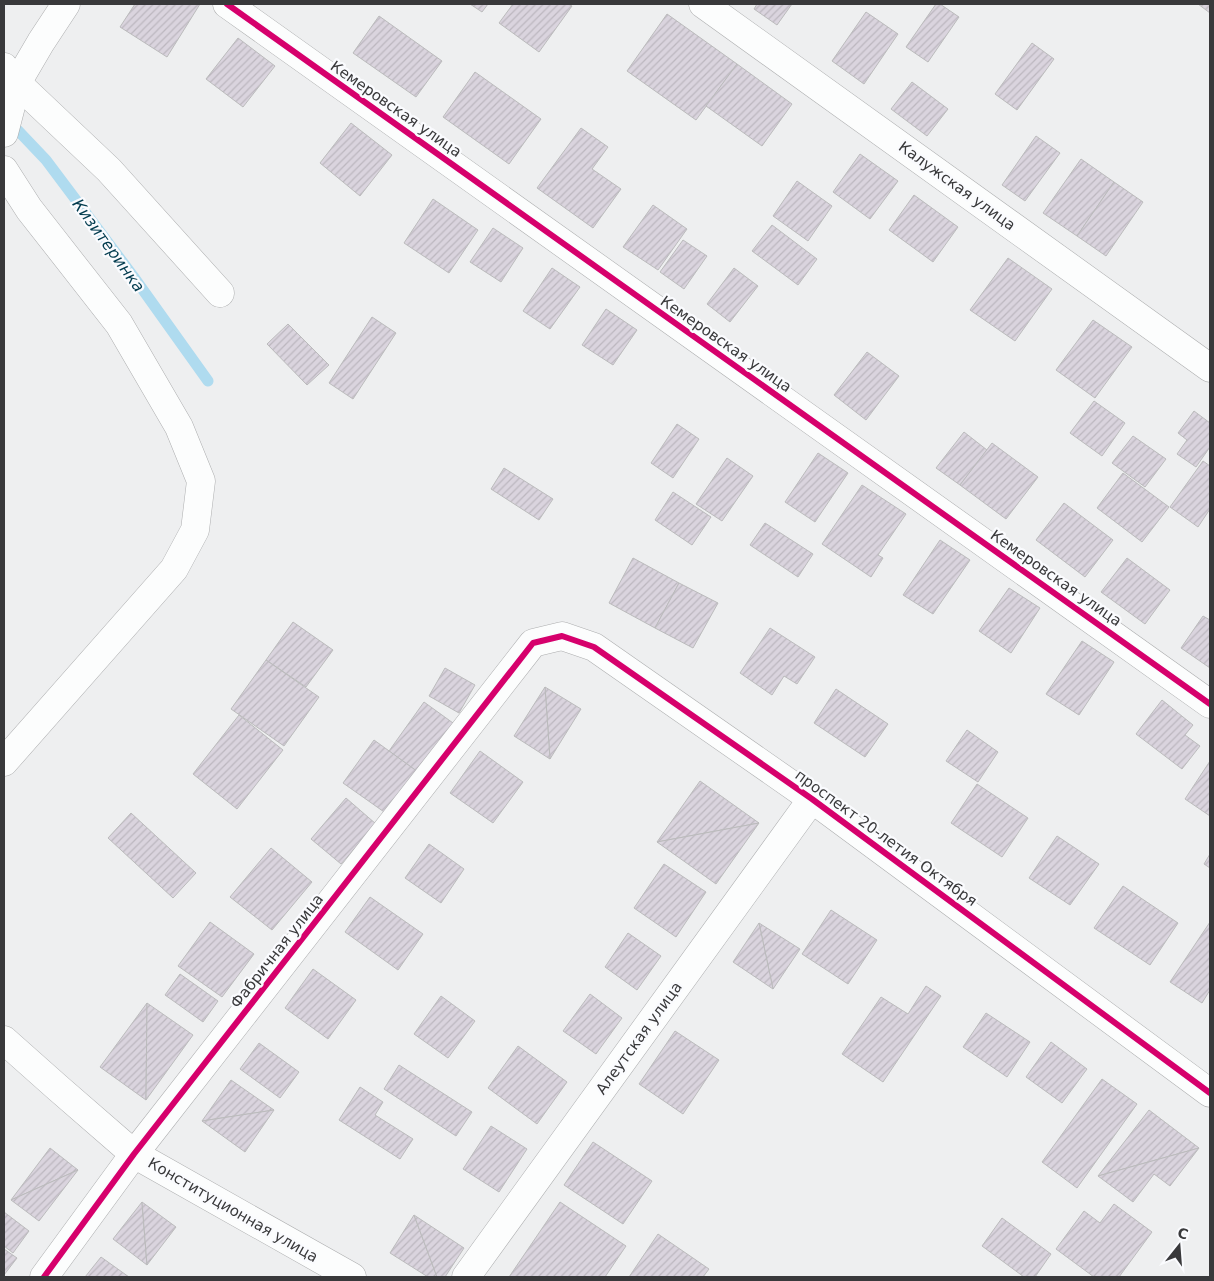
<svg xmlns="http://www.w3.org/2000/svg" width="1214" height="1281" font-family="'DejaVu Sans',sans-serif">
<defs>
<pattern id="building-hatch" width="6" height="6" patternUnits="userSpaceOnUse" patternTransform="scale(1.25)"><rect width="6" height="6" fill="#dad4de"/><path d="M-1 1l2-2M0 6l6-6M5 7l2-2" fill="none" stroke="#bcb7bf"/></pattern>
</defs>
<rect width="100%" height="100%" fill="#eeeff0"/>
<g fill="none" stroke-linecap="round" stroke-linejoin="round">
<polyline stroke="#afdbef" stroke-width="11" points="8,120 46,160 133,276 208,381"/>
</g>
<g fill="url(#building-hatch)" stroke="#bbbbbc">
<polygon points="135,4 200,4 167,57 120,27"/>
<polygon points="470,4 488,4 482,12"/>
<polygon points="513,4 568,4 572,6 539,52 499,23"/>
<polygon points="757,4 792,4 777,25 754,9"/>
<polygon points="936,4 940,4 959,17 928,62 906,47"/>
<polygon points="1198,4 1210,4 1210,13"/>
<polygon points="866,12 898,34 864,84 832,61"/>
<polygon points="667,14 737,64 696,120 627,71"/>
<polygon points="379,16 442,61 416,97 353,53"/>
<polygon points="238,38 275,66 243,107 206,79"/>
<polygon points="1032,43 1054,59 1017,110 995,94"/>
<polygon points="737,64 792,104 762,146 706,106"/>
<polygon points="475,72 541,119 509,164 443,117"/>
<polygon points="912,82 948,109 927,136 891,109"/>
<polygon points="351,123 392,155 360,196 320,163"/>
<polygon points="581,128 608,147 592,169 621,189 593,228 537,188"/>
<polygon points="1036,136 1060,153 1025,201 1002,185"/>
<polygon points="860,154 898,181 870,219 833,192"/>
<polygon points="1081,159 1114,182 1077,236 1043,213"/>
<polygon points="797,181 832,206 808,241 773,216"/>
<polygon points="1114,182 1143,202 1106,256 1077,236"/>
<polygon points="914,195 958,227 933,262 889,230"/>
<polygon points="433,199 478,230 449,273 404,243"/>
<polygon points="653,205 687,229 658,270 623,247"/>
<polygon points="772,225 817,259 798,285 752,251"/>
<polygon points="493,228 523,248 501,282 470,262"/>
<polygon points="683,240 707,256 684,289 660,272"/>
<polygon points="1008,258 1052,289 1015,341 970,310"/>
<polygon points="552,268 580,287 550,329 523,311"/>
<polygon points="734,268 758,286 730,322 707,304"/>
<polygon points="606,309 637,330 613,365 582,345"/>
<polygon points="372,317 396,333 353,399 329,383"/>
<polygon points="1093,320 1132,347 1095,398 1056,370"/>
<polygon points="288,324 329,365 307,385 267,344"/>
<polygon points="867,352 899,376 866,420 834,395"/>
<polygon points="1094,401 1125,423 1102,456 1070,433"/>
<polygon points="1194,411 1210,423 1210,447 1196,467 1177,454 1187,440 1178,433"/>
<polygon points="677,424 699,439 673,478 651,463"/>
<polygon points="964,432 987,450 960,485 936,468"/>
<polygon points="1133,436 1166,459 1145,487 1112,463"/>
<polygon points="992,443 1038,477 1006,519 960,485"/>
<polygon points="818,453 848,473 815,522 785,502"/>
<polygon points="727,458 753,476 722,521 696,504"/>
<polygon points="1203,461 1210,466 1210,509 1198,527 1170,507"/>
<polygon points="504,468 553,499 539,520 491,489"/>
<polygon points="1123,473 1169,507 1142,542 1097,508"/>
<polygon points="862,485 906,514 878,555 883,558 871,577 822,544"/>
<polygon points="673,492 711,517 692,545 655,520"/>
<polygon points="1064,503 1113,540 1085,577 1036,540"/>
<polygon points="765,523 813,554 798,577 750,545"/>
<polygon points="940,540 970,560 933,614 903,595"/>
<polygon points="633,558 679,583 655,628 609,603"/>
<polygon points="1127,558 1170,590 1145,624 1101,592"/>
<polygon points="679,583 718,603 693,648 655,628"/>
<polygon points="1009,588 1040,608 1011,653 979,631"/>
<polygon points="1203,616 1210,620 1210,668 1181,648"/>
<polygon points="293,622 333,650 306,687 266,660"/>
<polygon points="770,628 815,657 797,684 784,676 772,695 740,673"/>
<polygon points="1082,641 1114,662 1079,715 1046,694"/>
<polygon points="266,660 319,697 284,746 231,709"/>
<polygon points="445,668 475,685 459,713 429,696"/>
<polygon points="545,687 581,709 550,759"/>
<polygon points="545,687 550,759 514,736"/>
<polygon points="836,689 888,724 865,757 814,723"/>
<polygon points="1162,700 1193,725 1185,735 1200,746 1182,769 1136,734"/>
<polygon points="424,702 453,723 418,772 389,751"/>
<polygon points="239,715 283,750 237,809 193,774"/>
<polygon points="967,730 998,752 978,782 946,761"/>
<polygon points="374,740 418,772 387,814 343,783"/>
<polygon points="480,751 523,782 493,823 450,793"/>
<polygon points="1210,761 1210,816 1185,799"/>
<polygon points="700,781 759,823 657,842"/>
<polygon points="977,784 1028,818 1002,857 951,823"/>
<polygon points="346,798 376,824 341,864 311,839"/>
<polygon points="131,813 196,873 173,898 108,838"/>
<polygon points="759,823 716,884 657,842"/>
<polygon points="1057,836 1099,864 1070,905 1029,878"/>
<polygon points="429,844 464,869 441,903 405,878"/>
<polygon points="271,848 312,882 272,930 230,897"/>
<polygon points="1210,854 1210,868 1204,864"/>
<polygon points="664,864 706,892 676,937 634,908"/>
<polygon points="1123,886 1178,923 1150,965 1094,928"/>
<polygon points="370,897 423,934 398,970 345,932"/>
<polygon points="831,910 877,940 848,984 802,954"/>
<polygon points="210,922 254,954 222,997 178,966"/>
<polygon points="1210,922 1210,990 1202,1003 1170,982"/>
<polygon points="759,923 800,949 773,989"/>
<polygon points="759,923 773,989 733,962"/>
<polygon points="628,933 661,956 637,990 605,967"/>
<polygon points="313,969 356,1000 328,1039 285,1008"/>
<polygon points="180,974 218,1001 203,1022 165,995"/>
<polygon points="926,986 941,996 883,1082 842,1054 881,997 908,1014"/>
<polygon points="590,994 622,1018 596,1054 563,1031"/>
<polygon points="441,996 475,1021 448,1058 414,1034"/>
<polygon points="147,1003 146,1100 100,1067"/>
<polygon points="147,1003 193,1035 146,1100"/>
<polygon points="986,1013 1030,1042 1007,1077 963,1047"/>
<polygon points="675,1031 719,1060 683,1114 639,1084"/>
<polygon points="1051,1042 1087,1069 1062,1103 1026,1077"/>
<polygon points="259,1043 299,1072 280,1098 240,1069"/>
<polygon points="518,1046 567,1082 537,1124 488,1088"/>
<polygon points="399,1065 472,1112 456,1136 384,1089"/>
<polygon points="1102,1079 1137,1104 1077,1188 1042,1162"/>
<polygon points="231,1080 274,1110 202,1121"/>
<polygon points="360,1087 383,1102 375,1115 413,1139 400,1159 339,1120"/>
<polygon points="274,1110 245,1152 202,1121"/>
<polygon points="1149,1110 1199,1148 1098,1176"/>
<polygon points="491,1126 527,1149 499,1192 463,1169"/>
<polygon points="593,1142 652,1181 623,1224 564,1185"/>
<polygon points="50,1148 78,1170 11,1200"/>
<polygon points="1199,1148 1170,1186 1154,1174 1133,1202 1098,1176"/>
<polygon points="78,1170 39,1221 11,1200"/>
<polygon points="142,1202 147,1265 113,1239"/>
<polygon points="142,1202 176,1227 147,1265"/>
<polygon points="560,1202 626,1246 605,1277 509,1277"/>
<polygon points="1114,1204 1152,1232 1119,1277 1094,1277 1056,1249 1084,1211 1100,1223"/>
<polygon points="4,1212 29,1231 13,1253 4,1246"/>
<polygon points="414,1215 437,1277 428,1277 390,1253"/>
<polygon points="414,1215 464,1248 445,1277 437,1277"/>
<polygon points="1002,1218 1051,1254 1035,1277 1024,1277 982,1246"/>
<polygon points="658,1234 709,1269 703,1277 629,1277"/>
<polygon points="4,1249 17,1258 4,1275"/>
<polygon points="101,1257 129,1277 85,1277"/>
</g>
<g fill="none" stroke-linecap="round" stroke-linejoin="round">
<defs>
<g id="minor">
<polyline points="227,4 1210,704"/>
<polyline points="703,4 1210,368"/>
<polyline points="4,67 17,83 109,170 220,293"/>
<polyline points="4,133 17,83 41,42 66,4"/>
<polyline points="4,170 29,209 119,324 179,427 201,481 195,530 174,569 4,762"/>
<polyline points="4,1040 58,1088 134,1154 352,1277"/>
<polyline points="44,1277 134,1154 533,643 562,636 594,647 812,799 1210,1093"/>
<polyline points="466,1277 812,799"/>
</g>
</defs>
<use href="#minor" stroke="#adaeaf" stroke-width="29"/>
<use href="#minor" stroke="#fcfdfd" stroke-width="28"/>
<defs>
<g id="cycleway">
<polyline points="227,4 1210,704"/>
<polyline points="44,1277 134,1154 533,643 562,636 594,647 812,799 1210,1093"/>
</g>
</defs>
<use href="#cycleway" stroke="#fafbfe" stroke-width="9"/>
<use href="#cycleway" stroke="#d6006c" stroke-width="6"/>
</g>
<g text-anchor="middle" stroke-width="4.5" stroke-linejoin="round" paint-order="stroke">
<g font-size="15" fill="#39393b" stroke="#fafbfe">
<text transform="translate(396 109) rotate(35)" y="5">Кемеровская улица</text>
<text transform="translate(957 186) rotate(36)" y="5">Калужская улица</text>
<text transform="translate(726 344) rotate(35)" y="5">Кемеровская улица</text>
<text transform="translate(1056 578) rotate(35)" y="5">Кемеровская улица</text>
<text transform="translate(886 838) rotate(36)" y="5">проспект 20-летия Октября</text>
<text transform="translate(277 951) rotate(-52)" y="5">Фабричная улица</text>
<text transform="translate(639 1038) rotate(-54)" y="5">Алеутская улица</text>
<text transform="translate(233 1210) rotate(30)" y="5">Конституционная улица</text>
</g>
<g font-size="16" font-style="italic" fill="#033c4f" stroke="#fafbfe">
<text transform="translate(109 245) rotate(54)" y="6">Кизитеринка</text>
</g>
</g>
<rect width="1214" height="1281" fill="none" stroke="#39393b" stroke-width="10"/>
<g transform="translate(1179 1246) rotate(17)" stroke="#fafbfe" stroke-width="4" paint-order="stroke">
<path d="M0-4L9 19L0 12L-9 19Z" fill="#39393b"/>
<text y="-8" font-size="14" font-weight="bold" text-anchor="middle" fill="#39393b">С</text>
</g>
</svg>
